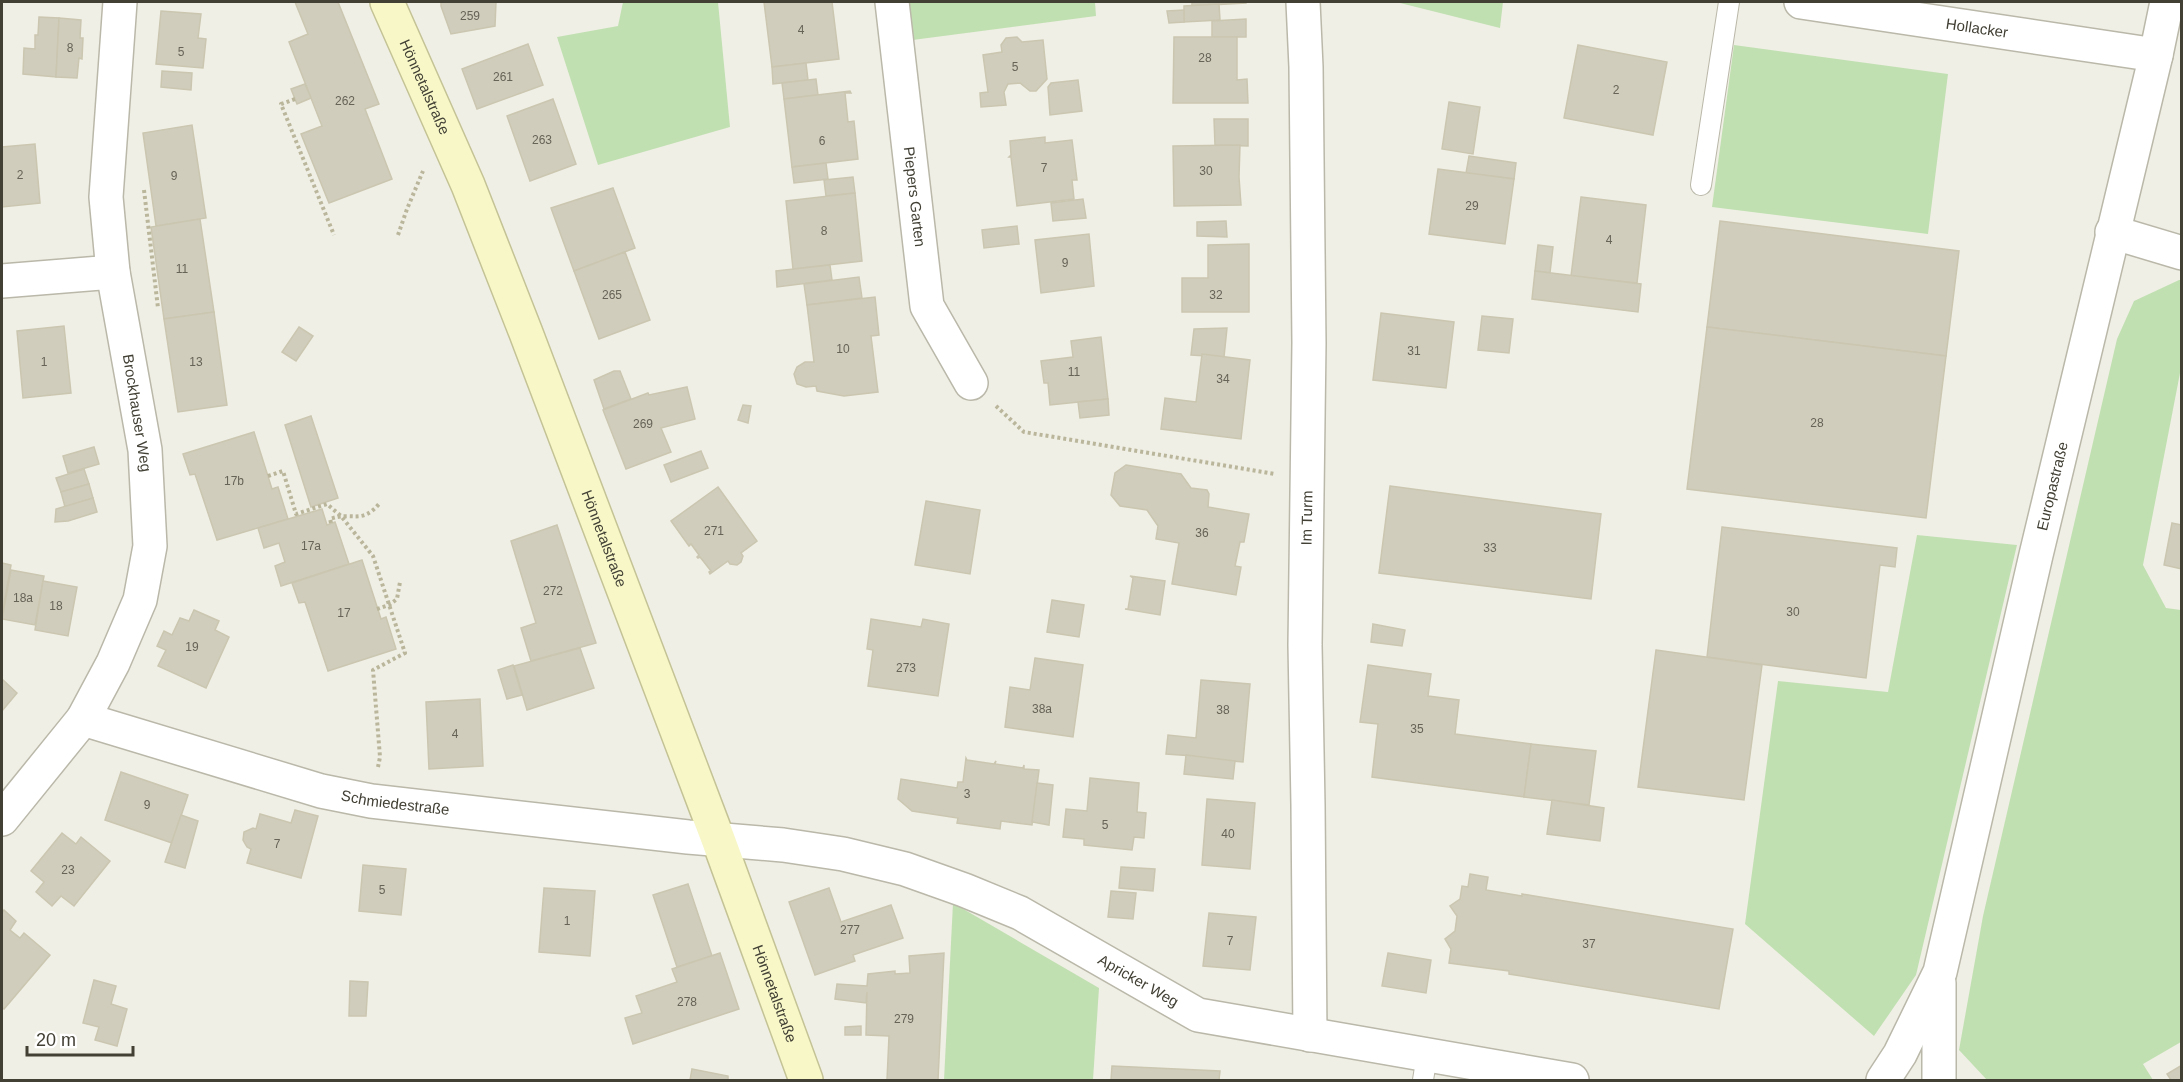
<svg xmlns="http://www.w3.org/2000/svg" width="2183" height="1082" font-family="Helvetica,sans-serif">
<rect width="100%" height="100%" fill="#f0efe5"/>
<g fill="#c1e0b2">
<polygon points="623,2 718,2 730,127 598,165 557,37 618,26"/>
<polygon points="902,2 1095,2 1096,16 905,41"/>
<polygon points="1396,2 1503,2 1500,28"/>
<polygon points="1734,45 1948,74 1928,234 1712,207"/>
<polygon points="2179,280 2182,280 2181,368 2143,565 2166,608 2181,610 2181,1042 2143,1064 2153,1080 1987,1080 1959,1050 1983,916 2117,339 2134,301"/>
<polygon points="1917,535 2017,545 1916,975 1874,1036 1745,924 1778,681 1888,692"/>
<polygon points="953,903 1099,988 1093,1080 944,1080"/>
</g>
<g fill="#d0cdbc" stroke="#cac6b0" stroke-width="1.5">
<polygon points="295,2 338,2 379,104 365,109 392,179 329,203 301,134 322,126 289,42 308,34"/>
<polygon points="441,2 496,2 495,26 451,34 441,6"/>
<polygon points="764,2 832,2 839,59 772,67"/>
<polygon points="1192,2 1246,2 1246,3 1192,6"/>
<polygon points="1219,4 1220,20 1184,22 1184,6"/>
<polygon points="1184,10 1184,22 1169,23 1167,11"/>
<polygon points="161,11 201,14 198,38 206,39 203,68 156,64"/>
<polygon points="39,17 59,18 56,77 23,74 24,48 35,49 35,35 38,35"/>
<polygon points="59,18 81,20 80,38 83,38 82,59 79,58 77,78 56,77"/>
<polygon points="1246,19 1246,37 1212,37 1212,21"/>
<polygon points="1017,37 1022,42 1043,40 1047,79 1036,91 1030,91 1020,83 1008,84 1004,92 1006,105 981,107 980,93 988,92 983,55 1002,52 1001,45 1006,38"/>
<polygon points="1174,37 1237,37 1237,80 1247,79 1248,103 1173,103"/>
<polygon points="528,44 543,85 477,109 462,69"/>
<polygon points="1578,45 1667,62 1653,135 1564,118"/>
<polygon points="806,63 808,80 773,84 772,67"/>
<polygon points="162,71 192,73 191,90 161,87"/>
<polygon points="816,79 818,95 784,99 782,83"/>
<polygon points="1078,80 1082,111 1050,115 1048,87 1051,83"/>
<polygon points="305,84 311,98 297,104 291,89"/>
<polygon points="850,91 851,93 845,93 848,122 854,121 858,159 792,167 784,99"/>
<polygon points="553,99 576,164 530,181 507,116"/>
<polygon points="1449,102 1480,107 1473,154 1442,149"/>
<polygon points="1214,119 1248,119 1248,146 1215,145"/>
<polygon points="192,125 206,218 156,226 143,133"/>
<polygon points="1045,137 1045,143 1072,140 1077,180 1072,180 1074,199 1017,206 1011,157 1009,157 1011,155 1010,141"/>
<polygon points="35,144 40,203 2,207 2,147"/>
<polygon points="1240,145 1239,177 1241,205 1174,206 1173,146"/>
<polygon points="1469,156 1516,163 1514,179 1466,173"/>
<polygon points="826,163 828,179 794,183 792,167"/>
<polygon points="1438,169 1514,179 1505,244 1429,234"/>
<polygon points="853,177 855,193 826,196 824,180"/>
<polygon points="613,188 635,248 574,271 551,208"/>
<polygon points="855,193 862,261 793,269 786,201"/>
<polygon points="1581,197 1646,205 1637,283 1571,276"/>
<polygon points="1083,199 1086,218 1053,221 1051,203"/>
<polygon points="200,219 214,312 164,319 151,227"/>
<polygon points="1226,221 1227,237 1197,236 1197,222"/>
<polygon points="1720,221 1959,251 1946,356 1707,327"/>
<polygon points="1017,226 1019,244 984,248 982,230"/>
<polygon points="1089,234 1094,286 1041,293 1035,240"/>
<polygon points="1249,244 1249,312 1182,312 1182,278 1208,278 1208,245"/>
<polygon points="1538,245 1553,247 1550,273 1535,271"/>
<polygon points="625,252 650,320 599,339 574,271"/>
<polygon points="830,265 832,280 777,287 776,271"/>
<polygon points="1535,271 1641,284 1638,312 1532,299"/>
<polygon points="859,277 862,298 807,305 804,284"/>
<polygon points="875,297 879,335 871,336 878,392 844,396 817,391 816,386 806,387 797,384 794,374 797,367 805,362 814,362 807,305"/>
<polygon points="214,312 227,405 178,412 164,319"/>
<polygon points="1381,313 1454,322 1446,388 1373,380"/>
<polygon points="1482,316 1513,319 1509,353 1478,350"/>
<polygon points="64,326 71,393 23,398 17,331"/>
<polygon points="299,327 313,336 296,361 282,352"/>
<polygon points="1707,327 1946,356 1926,518 1687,489"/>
<polygon points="1227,328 1224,357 1191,355 1194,329"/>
<polygon points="1101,337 1108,399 1050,405 1048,383 1044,383 1041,361 1073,357 1071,341"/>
<polygon points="1202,354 1250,360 1241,439 1161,429 1165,398 1196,402"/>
<polygon points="614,371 620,371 631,399 604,409 594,380"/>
<polygon points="687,387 695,419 661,428 671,452 626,469 603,410 648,393 649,395"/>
<polygon points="1108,399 1109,415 1080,418 1078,402"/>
<polygon points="743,405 751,406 748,423 738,420"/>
<polygon points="311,416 338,498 311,507 285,425"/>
<polygon points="254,432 272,489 278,487 288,519 217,540 195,474 190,475 183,454"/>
<polygon points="94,447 99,464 68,473 63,456"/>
<polygon points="701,451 708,468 671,482 664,465"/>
<polygon points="1126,465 1181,474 1191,488 1207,490 1209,494 1208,507 1249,514 1244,542 1240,542 1235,566 1241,567 1236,595 1172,584 1179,543 1156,539 1158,526 1147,510 1120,506 1111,495 1115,473"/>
<polygon points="84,469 89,484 61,492 56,478"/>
<polygon points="89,484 93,498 65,507 61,492"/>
<polygon points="1390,486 1601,514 1591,599 1379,573"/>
<polygon points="718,487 757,541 741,553 743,556 741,562 737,565 730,564 728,561 710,574 709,572 711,571 700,557 698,558 697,557 699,555 691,544 689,546 671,521"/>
<polygon points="93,498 97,512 68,521 55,522 56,509"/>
<polygon points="926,501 980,510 970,574 915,565"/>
<polygon points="322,509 327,525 335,522 349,564 281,586 275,566 285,562 279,543 264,548 258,528"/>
<polygon points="2172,523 2182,525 2182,569 2164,565"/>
<polygon points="557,525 596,643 531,661 521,628 536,623 511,541"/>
<polygon points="1722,527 1897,548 1895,567 1880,565 1866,678 1707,657"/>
<polygon points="362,560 381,619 386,617 396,649 328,671 305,602 299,603 292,583"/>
<polygon points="2,563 11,565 2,615"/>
<polygon points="11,570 44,576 35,625 2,619"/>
<polygon points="1130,576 1165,581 1160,615 1125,609 1128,609 1133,578"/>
<polygon points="43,581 77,587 68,636 35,630"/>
<polygon points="1052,600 1084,605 1079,637 1047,632"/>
<polygon points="194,610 219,621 215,630 229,637 206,688 158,666 166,650 157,646 164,631 172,635 180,618 189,621"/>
<polygon points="871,619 921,627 923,619 949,624 938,696 868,686 873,650 867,649"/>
<polygon points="1373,624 1405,630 1402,646 1371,642"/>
<polygon points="580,648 594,688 527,710 514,666"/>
<polygon points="1656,650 1762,665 1744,800 1638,787"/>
<polygon points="1035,658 1083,665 1073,737 1005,727 1010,687 1030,690"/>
<polygon points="513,665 522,695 507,699 498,670"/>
<polygon points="1368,665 1431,674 1428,696 1459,700 1455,734 1531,744 1524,797 1372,777 1378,724 1360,722"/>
<polygon points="2,679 17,693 2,711"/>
<polygon points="1201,680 1250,684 1243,762 1194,758 1194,756 1166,754 1168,735 1196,738"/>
<polygon points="480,699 483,766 429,769 426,702"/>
<polygon points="1531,744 1596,751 1589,805 1524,797"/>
<polygon points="1186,755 1235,761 1233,779 1184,774"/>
<polygon points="966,758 967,760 994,764 996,761 995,764 1023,768 1024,765 1024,769 1039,770 1032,825 1001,821 1000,829 957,823 958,818 912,811 898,799 901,779 957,788 958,782 963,782"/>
<polygon points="121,772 188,795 172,843 105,820"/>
<polygon points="1090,778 1139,783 1137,812 1146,813 1144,838 1134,837 1132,850 1084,845 1084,839 1063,837 1066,809 1087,811"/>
<polygon points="1037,783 1053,785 1049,825 1032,822"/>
<polygon points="1207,799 1255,803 1250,869 1202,865"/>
<polygon points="1552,800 1604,808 1600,841 1547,834"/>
<polygon points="295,810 318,816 301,878 247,863 251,849 247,847 243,840 244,832 253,828 256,829 260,814 291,823"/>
<polygon points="181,815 198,821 185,868 165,862"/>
<polygon points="62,833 76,844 81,837 110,861 74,906 61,896 52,906 36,892 44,882 31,871"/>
<polygon points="363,865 406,869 401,915 359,911"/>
<polygon points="1121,867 1155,869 1153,891 1119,888"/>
<polygon points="1470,874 1488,877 1486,890 1522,896 1522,894 1733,929 1719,1009 1509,974 1509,971 1449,963 1451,949 1445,939 1455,931 1457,916 1450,906 1460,899 1462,886 1468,887"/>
<polygon points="688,884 712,956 677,967 653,895"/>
<polygon points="544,888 595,891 590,956 539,952"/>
<polygon points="829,888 841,922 891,905 903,938 853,955 855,961 815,975 789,902"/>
<polygon points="1111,891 1136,893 1133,919 1108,917"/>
<polygon points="4,910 16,921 10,930 20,938 24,933 50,955 4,1009 2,1008 2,913"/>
<polygon points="1209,913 1256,917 1250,970 1203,966"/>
<polygon points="720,953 739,1009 633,1044 625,1018 642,1013 636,996 677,982 672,969"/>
<polygon points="944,953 938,1080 887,1080 889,1036 866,1035 867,992 866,1003 835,999 837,984 867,986 868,974 895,971 895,974 910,973 909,956"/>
<polygon points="1388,953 1431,960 1426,993 1382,986"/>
<polygon points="94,980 116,986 111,1004 127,1009 117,1046 95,1040 99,1027 83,1023"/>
<polygon points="350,981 368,982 366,1016 349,1016"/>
<polygon points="861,1026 861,1035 845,1035 845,1027"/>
<polygon points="2182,1065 2182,1080 2171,1080 2167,1074"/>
<polygon points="1112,1066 1220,1071 1219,1080 1111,1080"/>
<polygon points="692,1069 728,1076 728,1080 690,1080"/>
</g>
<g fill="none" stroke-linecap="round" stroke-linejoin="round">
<defs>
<g id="service">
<polyline points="1701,185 1729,2"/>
<polyline points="1423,1080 1427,1055"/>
</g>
<g id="minor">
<path id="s1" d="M892,2L927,306L971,383"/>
<polyline points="1303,2 1306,67 1309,343 1305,645 1308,805 1310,1035"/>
<path id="s2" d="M1801,2L2156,55"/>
<polyline points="2112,232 2182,253"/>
<polyline points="2,281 113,272"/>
<path id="s3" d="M83,719L321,791L371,801L688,837L783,845L843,854L905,869L964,890L1020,913L1198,1015L1572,1080"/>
<polyline points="2,819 83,719 113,663 140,600 150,546 145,450 113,272 106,197 120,2"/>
</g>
<g id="tertiary">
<path id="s4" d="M1883,1080L1900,1054L1940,972L2036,555L2156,55L2167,2"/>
<polyline points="1939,1080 1939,983"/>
</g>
<g id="secondary">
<path id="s5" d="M387,2L468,185L526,333L718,839L806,1080"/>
</g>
</defs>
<use href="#service" stroke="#bab8a9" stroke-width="22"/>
<use href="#minor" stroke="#bab8a9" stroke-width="36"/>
<use href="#tertiary" stroke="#bab8a9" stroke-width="36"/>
<use href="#secondary" stroke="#c4c396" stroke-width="36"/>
<g stroke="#bab69c" stroke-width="4" stroke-dasharray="3 3" stroke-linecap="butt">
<polyline points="295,99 281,104 334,235"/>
<polyline points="144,190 158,308"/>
<polyline points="398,235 407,209 423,171"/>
<polyline points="996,406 1024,432 1275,474"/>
<polyline points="268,476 283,471 296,514 327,504 341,516 373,556 405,653 373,670 380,757 378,767"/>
<path d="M331,523L330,519C352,511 361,525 379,504"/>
<polyline points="377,609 389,605 397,599 400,582"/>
</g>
<use href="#service" stroke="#fff" stroke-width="20"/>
<use href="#minor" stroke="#fff" stroke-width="33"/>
<use href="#tertiary" stroke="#fff" stroke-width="33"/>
<use href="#secondary" stroke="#f7f7c8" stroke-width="33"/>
</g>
<g text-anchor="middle" stroke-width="4.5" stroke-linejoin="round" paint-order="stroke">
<g font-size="12" fill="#666357">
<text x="470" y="20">259</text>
<text x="801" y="34">4</text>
<text x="70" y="52">8</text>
<text x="181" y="56">5</text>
<text x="1205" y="62">28</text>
<text x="1015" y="71">5</text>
<text x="503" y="81">261</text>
<text x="1616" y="94">2</text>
<text x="345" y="105">262</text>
<text x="542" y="144">263</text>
<text x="822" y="145">6</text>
<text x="1044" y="172">7</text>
<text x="1206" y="175">30</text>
<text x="20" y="179">2</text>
<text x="174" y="180">9</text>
<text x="1472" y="210">29</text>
<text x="824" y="235">8</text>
<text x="1609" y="244">4</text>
<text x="1065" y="267">9</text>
<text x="182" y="273">11</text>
<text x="612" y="299">265</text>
<text x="1216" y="299">32</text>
<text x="843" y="353">10</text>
<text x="1414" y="355">31</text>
<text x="44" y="366">1</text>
<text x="196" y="366">13</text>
<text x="1074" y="376">11</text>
<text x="1223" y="383">34</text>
<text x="1817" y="427">28</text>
<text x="643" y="428">269</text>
<text x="234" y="485">17b</text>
<text x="714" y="535">271</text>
<text x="1202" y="537">36</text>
<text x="311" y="550">17a</text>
<text x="1490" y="552">33</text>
<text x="553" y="595">272</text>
<text x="23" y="602">18a</text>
<text x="56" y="610">18</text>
<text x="1793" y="616">30</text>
<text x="344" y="617">17</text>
<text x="192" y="651">19</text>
<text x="906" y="672">273</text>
<text x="1042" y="713">38a</text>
<text x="1223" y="714">38</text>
<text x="1417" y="733">35</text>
<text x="455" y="738">4</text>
<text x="967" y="798">3</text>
<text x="147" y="809">9</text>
<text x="1105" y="829">5</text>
<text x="1228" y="838">40</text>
<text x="277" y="848">7</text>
<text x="68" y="874">23</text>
<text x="382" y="894">5</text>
<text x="567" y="925">1</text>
<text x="850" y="934">277</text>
<text x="1230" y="945">7</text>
<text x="1589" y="948">37</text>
<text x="687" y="1006">278</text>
<text x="904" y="1023">279</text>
</g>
<g font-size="15" fill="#424035" stroke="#fff">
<text dy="5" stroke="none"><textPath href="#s2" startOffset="178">Hollacker</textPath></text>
<text dy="5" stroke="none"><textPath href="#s5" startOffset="93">Hönnetalstraße</textPath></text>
<text dy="5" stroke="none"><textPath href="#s1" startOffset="196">Piepers Garten</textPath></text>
<text transform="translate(137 413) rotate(81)" y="5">Brockhauser Weg</text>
<text dy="5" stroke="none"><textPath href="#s4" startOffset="621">Europastraße</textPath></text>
<text transform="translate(1307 518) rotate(-89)" y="5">Im Turm</text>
<text dy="5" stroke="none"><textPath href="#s5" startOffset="579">Hönnetalstraße</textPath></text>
<text dy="5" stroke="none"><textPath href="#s3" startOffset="324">Schmiedestraße</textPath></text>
<text dy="5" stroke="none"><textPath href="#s3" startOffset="1098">Apricker Weg</textPath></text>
<text dy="5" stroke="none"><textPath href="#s5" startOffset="1065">Hönnetalstraße</textPath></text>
</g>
</g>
<rect width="2183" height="1082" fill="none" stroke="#424035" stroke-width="6"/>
<path d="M27 1046v9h106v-9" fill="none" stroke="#424035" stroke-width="3"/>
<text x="36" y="1046" font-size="18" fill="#424035" stroke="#ffffff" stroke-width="4.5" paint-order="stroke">20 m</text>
</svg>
